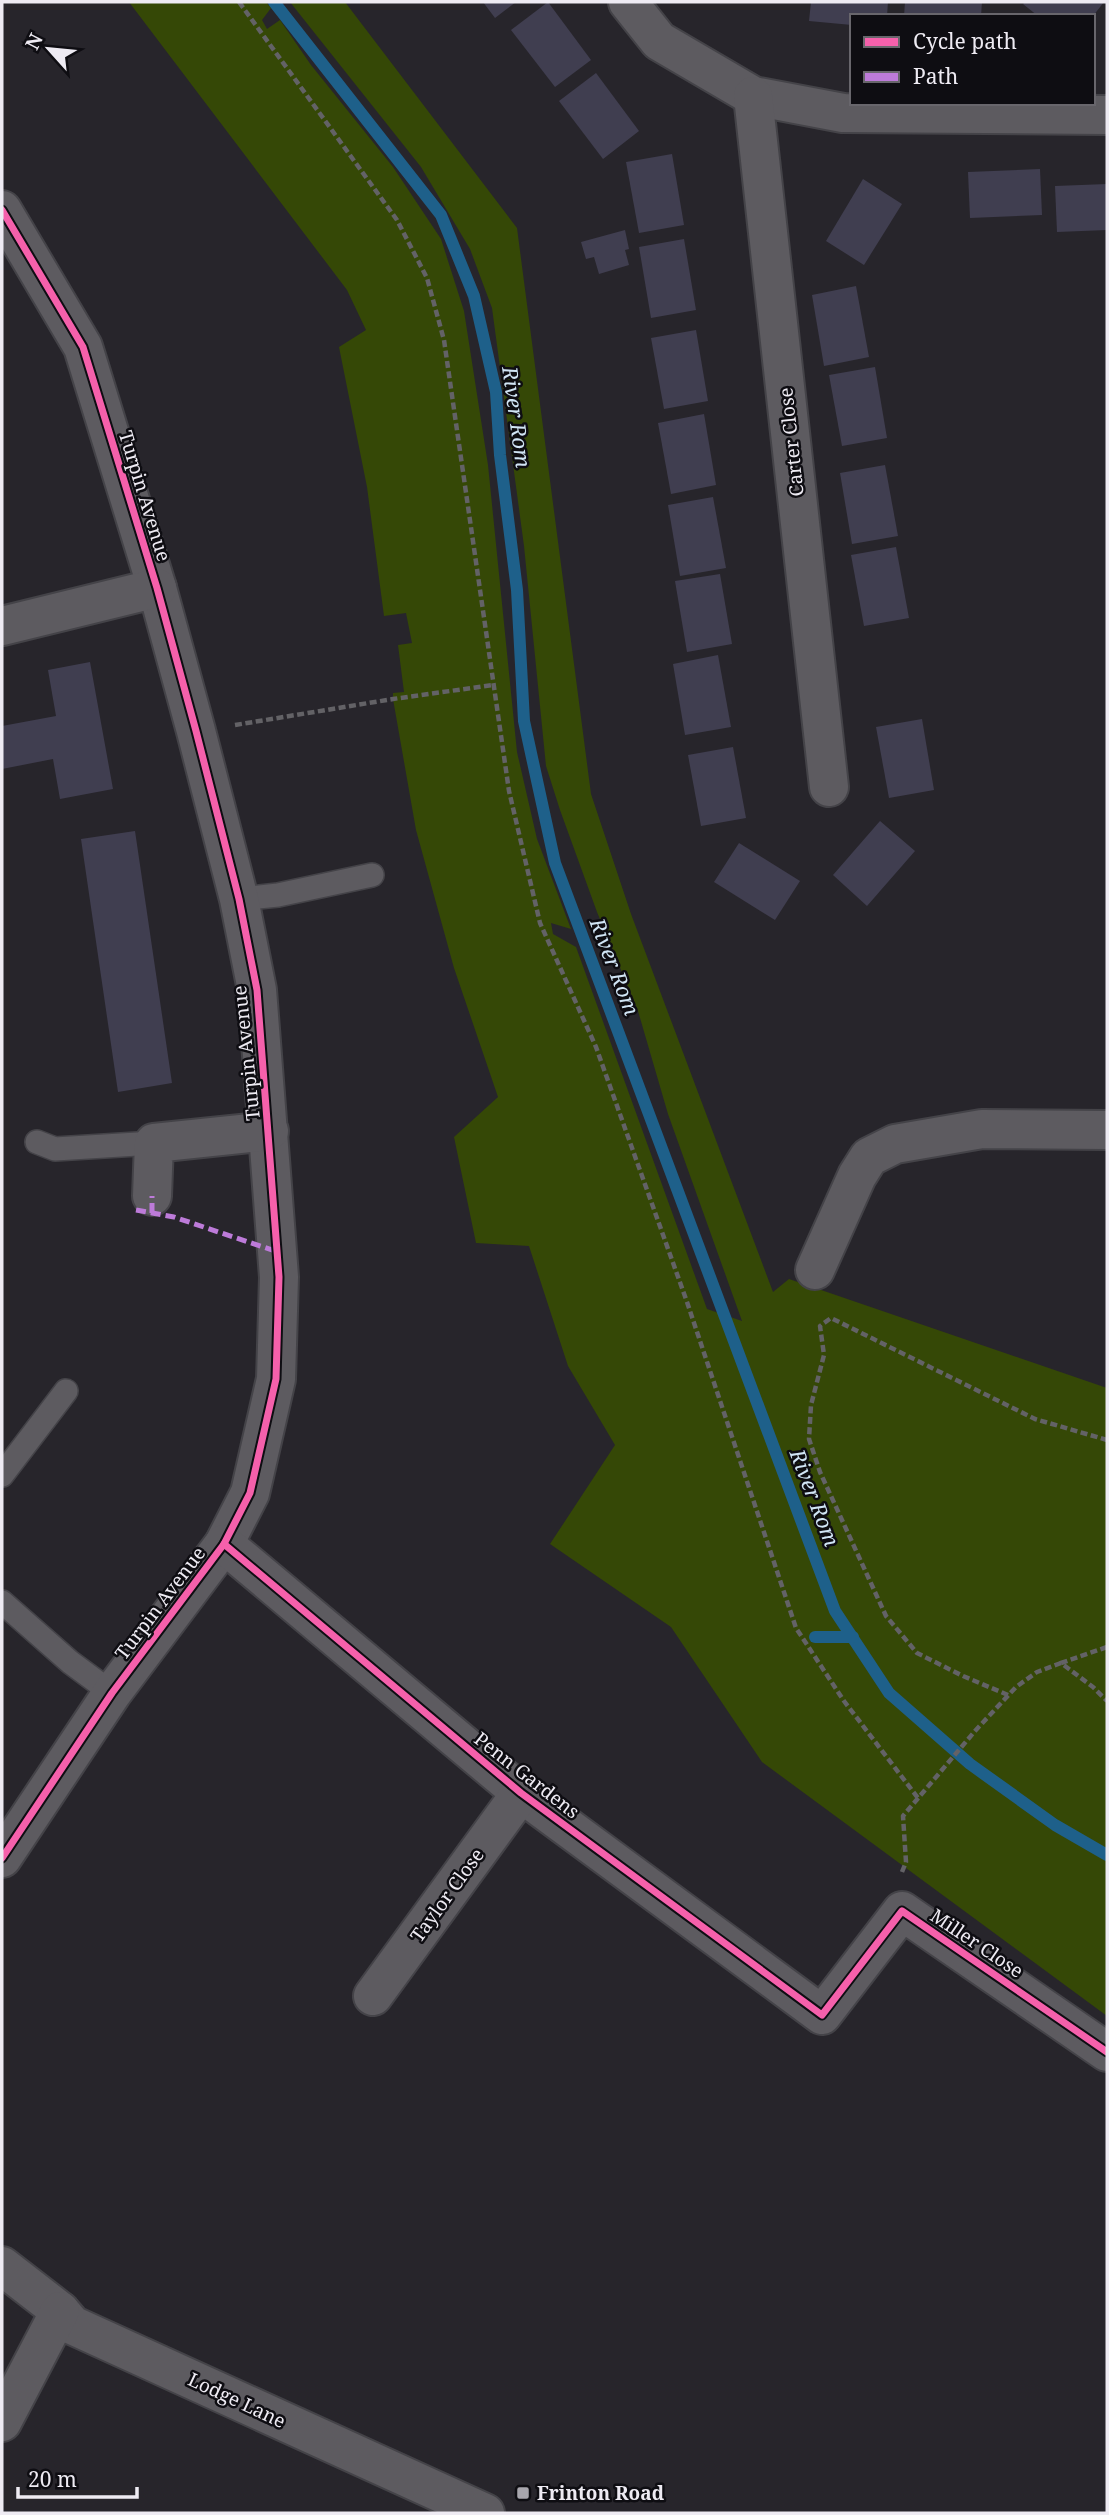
<svg xmlns="http://www.w3.org/2000/svg" width="1109" height="2515" font-family="'Noto Serif',serif">
<rect width="100%" height="100%" fill="#27252b"/>
<polygon fill="#354806" points="129,2 266,2 271,8 262,20 267,29 280,20 311,65 393,167 441,239 464,311 488,465 517,752 537,839 571,929 551,923 553,934 576,947 707,1309 742,1321 668,1114 638,1011 597,912 560,810 546,766 524,546 492,308 470,249 421,167 290,2 345,2 517,228 591,794 631,914 773,1292 789,1279 1107,1388 1107,2016 762,1762 671,1627 550,1544 615,1445 568,1366 529,1246 476,1243 454,1137 498,1097 454,968 416,830 393,699 393,693 404,692 398,645 412,643 406,613 384,616 367,487 339,347 366,330 347,290"/>
<g fill="none" stroke-linecap="round" stroke-linejoin="round">
<g stroke="#1e608a" stroke-width="12">
<polyline points="274,2 441,215 474,296 496,392 500,455 517,590 524,721 555,863 835,1611 889,1693 970,1764 1055,1825 1107,1855"/>
<polyline points="815,1637 853,1637"/>
</g>
</g>
<g fill="#403e50">
<polygon points="483,2 516,2 495,18"/>
<polygon points="548,2 591,60 555,87 511,30"/>
<polygon points="811,2 888,2 887,16 852,16 852,25 809,21"/>
<polygon points="905,2 982,2 981,16 904,16"/>
<polygon points="1025,2 1104,2 1093,16 1038,16 1023,4"/>
<polygon points="596,73 639,131 603,159 559,101"/>
<polygon points="672,154 684,225 639,233 626,162"/>
<polygon points="1040,169 1042,215 970,218 968,172"/>
<polygon points="863,179 902,204 864,265 826,241"/>
<polygon points="1107,184 1107,230 1057,232 1055,186"/>
<polygon points="625,230 629,249 625,250 629,265 599,274 594,257 586,259 581,242"/>
<polygon points="684,239 696,310 651,318 639,247"/>
<polygon points="856,286 869,357 824,366 812,295"/>
<polygon points="696,330 708,401 664,409 651,338"/>
<polygon points="875,367 887,438 842,446 829,375"/>
<polygon points="704,414 716,485 671,494 658,423"/>
<polygon points="885,465 898,536 852,544 840,473"/>
<polygon points="713,497 726,568 680,576 668,505"/>
<polygon points="896,547 909,618 864,626 851,555"/>
<polygon points="720,574 732,644 687,652 675,581"/>
<polygon points="718,655 731,727 685,735 673,664"/>
<polygon points="90,662 113,789 60,799 53,759 2,769 2,726 56,716 48,670"/>
<polygon points="922,719 934,790 889,798 876,727"/>
<polygon points="733,747 746,818 701,826 688,755"/>
<polygon points="880,821 915,851 867,906 833,875"/>
<polygon points="135,831 172,1083 118,1092 81,839"/>
<polygon points="739,843 800,881 775,920 714,882"/>
</g>
<g fill="none" stroke-linecap="round" stroke-linejoin="round">
<defs>
<g id="lane">
<polyline points="239,899 278,895 372,875"/>
<polyline points="37,1142 55,1149 154,1143"/>
<polyline points="2,1475 66,1391"/>
<polyline points="2,1602 70,1662 112,1693"/>
</g>
<g id="street">
<polyline points="628,2 659,41 753,96 843,113 1107,115"/>
<polyline points="753,96 829,787"/>
<polyline points="2,210 83,347 157,588 196,731 239,899 257,990 279,1277 276,1379 250,1493 224,1544 112,1693 2,1858"/>
<polyline points="2,626 157,588"/>
<polyline points="152,1196 154,1143 269,1131"/>
<polyline points="815,1270 857,1176 869,1157 895,1144 982,1129 1107,1130"/>
<polyline points="224,1544 521,1793 822,2015 902,1911 1107,2052"/>
<polyline points="373,1996 521,1793"/>
<polyline points="2,2266 60,2311 72,2325 485,2513"/>
<polyline points="2,2422 60,2311"/>
</g>
</defs>
<use href="#lane" stroke="#444348" stroke-width="26"/>
<use href="#street" stroke="#444348" stroke-width="42"/>
<g stroke="#636266" stroke-width="4.5" stroke-dasharray="7 3.5" stroke-linecap="butt">
<polyline points="239,2 397,220 427,278 444,340 509,791 540,923 596,1047 687,1302 796,1628 844,1701 918,1798"/>
<polyline points="235,725 393,699 493,685"/>
<polyline points="1107,1647 1061,1663 1093,1687 1107,1701"/>
<polyline points="1008,1695 963,1676 917,1653 886,1616 820,1472 809,1439 811,1405 824,1355 820,1326 831,1318 1035,1419 1107,1440"/>
<polyline points="902,1872 906,1862 903,1816 975,1731 1016,1687 1037,1672 1061,1663"/>
</g>
<use href="#lane" stroke="#5d5b60" stroke-width="23"/>
<use href="#street" stroke="#5d5b60" stroke-width="38"/>
<g stroke="#bd7bd9" stroke-width="5" stroke-dasharray="10 5" stroke-linecap="butt">
<polyline points="136,1210 174,1217 278,1252"/>
<polyline points="152,1213 152,1196"/>
</g>
<defs>
<g id="cycleway">
<polyline points="2,210 83,347 157,588 196,731 239,899 257,990 279,1277 276,1379 250,1493 224,1544 112,1693 2,1858"/>
<polyline points="224,1544 521,1793 822,2015 902,1911 1107,2052"/>
</g>
</defs>
<use href="#cycleway" stroke="#0e0d12" stroke-width="11"/>
<use href="#cycleway" stroke="#f560ab" stroke-width="7"/>
</g>
<rect fill="#a8a6ad" stroke="#0e0d12" stroke-width="2.5" x="516" y="2486" width="14" height="14" rx="3.5"/>
<g text-anchor="middle" stroke-width="5" stroke-linejoin="round" paint-order="stroke">
<g font-size="19" fill="#eeebf3" stroke="#0e0d12">
<text transform="translate(791 442) rotate(-96)" y="7">Carter Close</text>
<text transform="translate(145 496) rotate(73)" y="7">Turpin Avenue</text>
<text transform="translate(246 1053) rotate(-96)" y="7">Turpin Avenue</text>
<text transform="translate(160 1603) rotate(-53)" y="7">Turpin Avenue</text>
<text transform="translate(527 1775) rotate(38)" y="7">Penn Gardens</text>
<text transform="translate(447 1895) rotate(-54)" y="7">Taylor Close</text>
<text transform="translate(977 1943) rotate(34)" y="7">Miller Close</text>
<text transform="translate(237 2400) rotate(25)" y="7">Lodge Lane</text>
</g>
<g font-size="19" font-weight="bold" fill="#eeebf3" stroke="#0e0d12" text-anchor="start">
<text x="537" y="2500">Frinton Road</text>
</g>
<g font-size="21" font-style="italic" fill="#d1e5f5" stroke="#0e0d12">
<text transform="translate(516 417) rotate(82)" y="7">River Rom</text>
<text transform="translate(614 967) rotate(69)" y="7">River Rom</text>
<text transform="translate(814 1498) rotate(69)" y="7">River Rom</text>
</g>
</g>
<rect width="1109" height="2515" fill="none" stroke="#eeebf3" stroke-width="7"/>
<rect x="850" y="14" width="245" height="91" fill="#0e0d12" stroke="#68666c" stroke-width="2"/>
<rect x="864" y="37" width="35" height="10" fill="#f560ab" stroke="#68666c" stroke-width="2"/>
<text x="913" y="49" font-size="21" fill="#eeebf3">Cycle path</text>
<rect x="864" y="72" width="35" height="10" fill="#bd7bd9" stroke="#68666c" stroke-width="2"/>
<text x="913" y="84" font-size="21" fill="#eeebf3">Path</text>
<g transform="translate(49 49) rotate(297)" stroke="#0e0d12" stroke-width="5" paint-order="stroke">
<path d="M0-5L12 26L0 18L-12 26Z" fill="#eeebf3"/>
<text y="-10" font-size="19" font-weight="bold" text-anchor="middle" fill="#eeebf3">N</text>
</g>
<path d="M18 2487v10h119v-10" fill="none" stroke="#eeebf3" stroke-width="3.5"/>
<text x="28" y="2487" font-size="21" fill="#eeebf3" stroke="#0e0d12" stroke-width="5" paint-order="stroke">20 m</text>
</svg>
